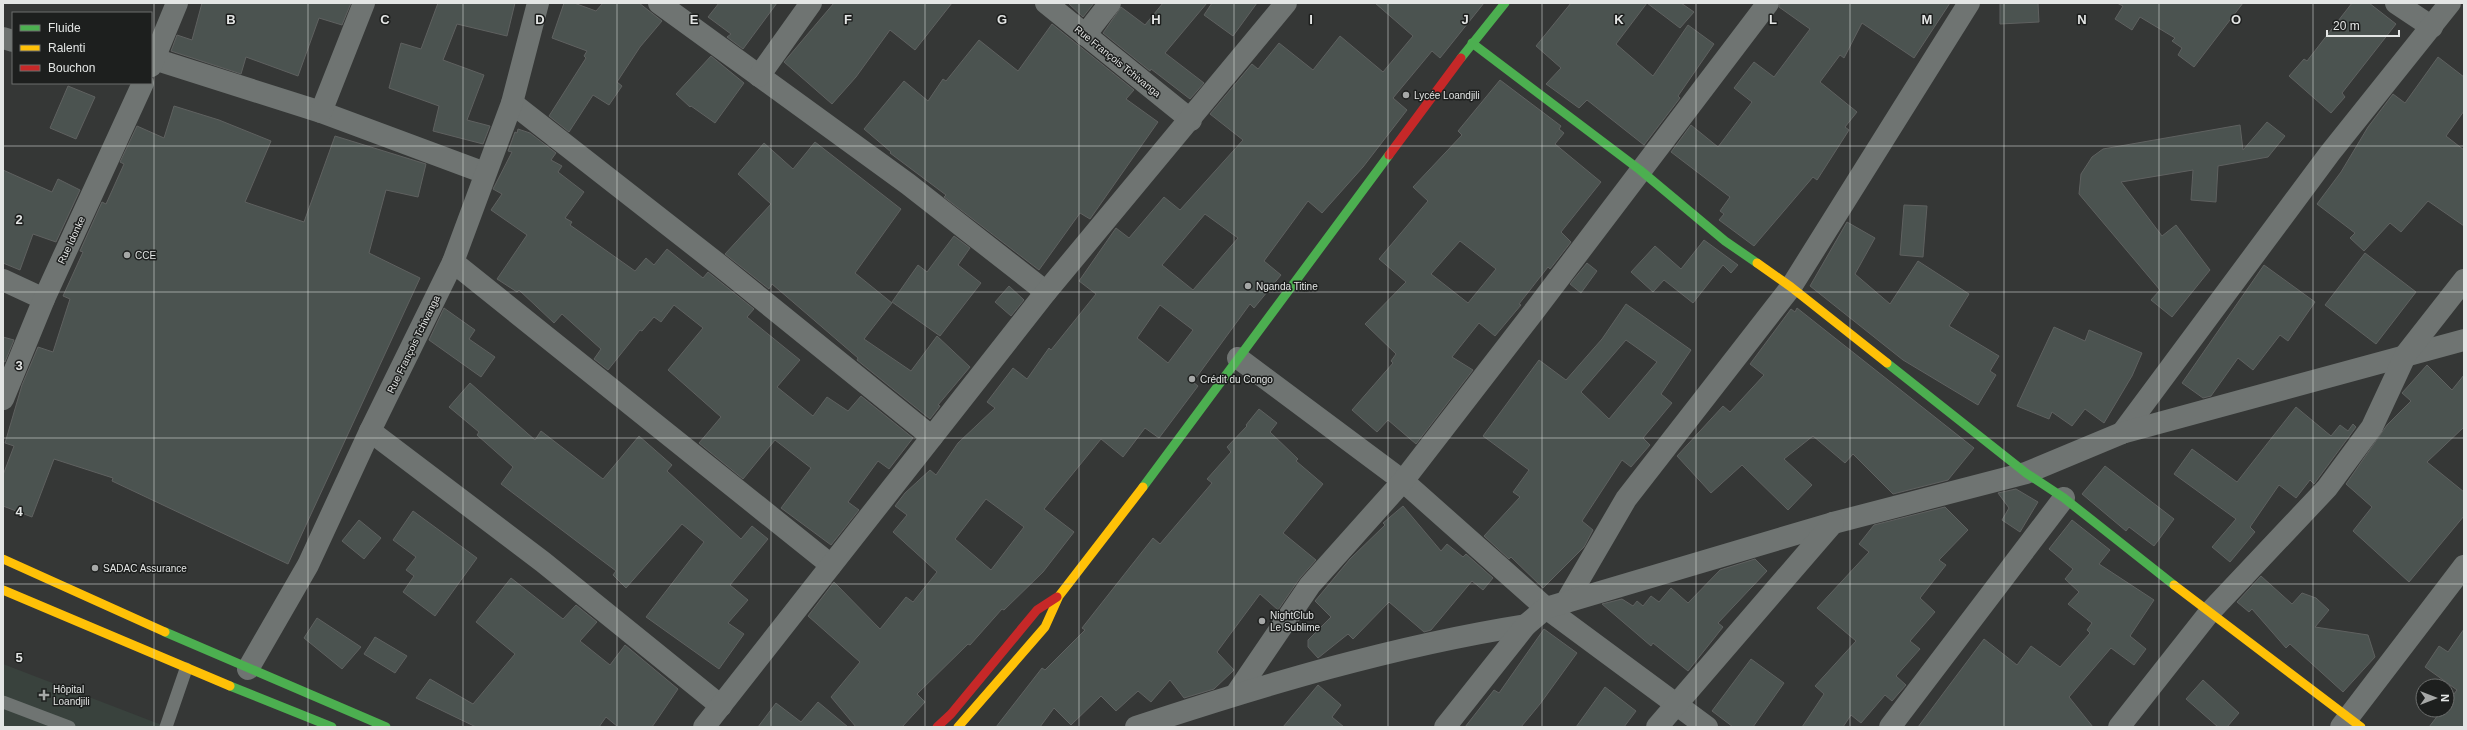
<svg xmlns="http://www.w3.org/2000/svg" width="2467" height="730" font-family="Arial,sans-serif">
<rect width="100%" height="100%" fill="#353736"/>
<polygon fill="#39423d" points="3,664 167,727 3,727"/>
<g fill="#4b5350" stroke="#5f6160" fill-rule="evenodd">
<polygon points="202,3 351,3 342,25 319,18 298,76 246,57 241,74 171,51 177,35 192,40"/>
<polygon points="438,3 515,3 507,36 457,24 443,60 484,75 467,120 490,126 483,144 433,131 439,106 389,88 401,43 421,49"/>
<polygon points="564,3 574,3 596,11 603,3 639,3 662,21 640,47 617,82 622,86 609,105 593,95 569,132 549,116 586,58 584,56 587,51 552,38"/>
<polygon points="719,3 777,3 743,49 727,37 731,34 708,17"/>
<polygon points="834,3 952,3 915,50 890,30 856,77 832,104 784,62"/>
<polygon points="1068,3 1094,3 1083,17"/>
<polygon points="1163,3 1207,3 1165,53 1204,83 1190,99 1151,69 1150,71 1103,33 1121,7 1145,25"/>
<polygon points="1212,3 1257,3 1233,36 1204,15"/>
<path d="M1375,3H1484L1440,58L1432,51L1393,98L1407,110L1363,167L1322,213L1308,201L1264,261L1281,275L1254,308L1250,304L1193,382L1198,386L1159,438L1145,428L1123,457L1101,439L1044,509L1074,532L1043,572L1004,610L1002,609L970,645L968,644L917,694L925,702L902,727H856L831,697L860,662L808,616L834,582L880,629L906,597L913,602L937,572L893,532L907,515L895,506L905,493L930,470L936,475L958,443L995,408L987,402L1013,368L1027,379L1049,348L1051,350L1096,294L1079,281L1116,228L1129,238L1164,197L1180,210L1243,140L1210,114L1252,64L1258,69L1279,43L1313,70L1340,36L1383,72L1413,36ZM1205,214L1238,238L1193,290L1162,265ZM1160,305L1193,330L1168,363L1137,338ZM986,499L1024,527L991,570L955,539Z"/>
<polygon points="1571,3 1647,3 1616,44 1653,76 1688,25 1714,44 1678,96 1680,98 1644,145 1587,100 1579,108 1546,84 1561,68 1536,46"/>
<polygon points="1647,3 1681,3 1694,12 1680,28"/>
<polygon points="1780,3 1950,3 1914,58 1862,23 1844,58 1840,55 1820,82 1857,112 1845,127 1849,130 1817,180 1813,177 1754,246 1719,220 1724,214 1720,211 1730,197 1671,152 1691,125 1718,147 1752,102 1734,88 1754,62 1774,77 1810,29 1779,7"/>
<polygon points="2000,3 2038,3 2039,22 2000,24"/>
<polygon points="2117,3 2243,3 2194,67 2178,55 2182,48 2172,41 2175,38 2140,17 2132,30 2115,19 2123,6"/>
<polygon points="2352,3 2369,3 2396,24 2342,93 2345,97 2331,113 2289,76 2304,59 2307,61"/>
<polygon points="1052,24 1134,90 1126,99 1158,122 1090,219 1080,213 1039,270 944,197 946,195 890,153 891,152 864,129 904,81 928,101 943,79 946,81 979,40 1018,71"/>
<polygon points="711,56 744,83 715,123 691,106 690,107 676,94"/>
<polygon points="2438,57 2464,77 2464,111 2446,136 2464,150 2464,226 2428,201 2401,232 2390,223 2364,251 2350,238 2355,233 2317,204 2341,172 2368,127 2393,94 2405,103"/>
<path d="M1500,80L1561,126L1559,129L1564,133L1555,144L1601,182L1561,232L1571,242L1550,269L1548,267L1519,304L1521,305L1495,336L1479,323L1452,357L1473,370L1416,444L1388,420L1377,432L1352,410L1393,363L1391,361L1396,354L1365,324L1406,282L1379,259L1428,201L1413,187L1462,135L1458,131ZM1460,241L1496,269L1468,303L1431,274Z"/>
<polygon points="68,86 95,97 76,139 50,128"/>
<polygon points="174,106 219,120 271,141 245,202 304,222 335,136 426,164 418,197 386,190 369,253 420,278 288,564 112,481 113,478 54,459 32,517 3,506 3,475 14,446 5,443 22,385 38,347 53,352 70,299 63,296 83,252 80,251 102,202 106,204 124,164 120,162 137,126 164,138"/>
<polygon points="2267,122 2285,136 2268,157 2218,166 2216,202 2191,200 2193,170 2121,182 2162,236 2176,225 2210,270 2172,317 2151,300 2160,290 2079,194 2081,174 2092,157 2103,149 2240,125 2243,150"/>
<polygon points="518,129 530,133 556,153 551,160 562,166 558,172 584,192 565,218 572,222 570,225 635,271 646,258 654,265 667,249 703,278 708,272 754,309 747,317 800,360 777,387 813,416 827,397 848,411 861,396 913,438 889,469 878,461 848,502 859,510 831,545 781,508 811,468 775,440 743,479 699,443 721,417 668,370 703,328 674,305 661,322 654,317 642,331 640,330 608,370 594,359 601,349 562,314 554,323 519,290 517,292 497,279 527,235 491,210 502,194 493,189 512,152 508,151 515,132 517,133"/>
<polygon points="815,142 901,209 855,273 892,303 864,339 911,371 937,336 970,367 938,405 940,406 930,419 857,360 858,358 772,284 769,289 725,254 771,204 738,174 764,143 793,169"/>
<polygon points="3,170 52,192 58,179 80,190 56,242 33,234 20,270 3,263"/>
<polygon points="1904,205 1927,206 1923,257 1900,255"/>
<polygon points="1847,222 1875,238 1855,274 1890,304 1918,261 1969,294 1949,326 1999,356 1990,371 1996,375 1978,405 1903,360 1810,286"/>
<polygon points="954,236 970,248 958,265 981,283 940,336 892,302 918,265 927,272"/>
<polygon points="1704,240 1738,265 1731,273 1723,265 1693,303 1664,280 1653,292 1631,272 1655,246 1681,269"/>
<polygon points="2365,253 2416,292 2376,344 2325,305"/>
<polygon points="1587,263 1597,271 1581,293 1570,284"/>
<polygon points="2264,265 2315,302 2288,341 2280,335 2253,370 2238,358 2211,396 2203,398 2182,383"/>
<polygon points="1009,286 1024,300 1011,316 995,302"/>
<path d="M1626,304L1691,350L1661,394L1672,403L1643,438L1650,445L1631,467L1622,460L1582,521L1593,530L1584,547L1543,588L1511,557L1509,559L1484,536L1520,497L1513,492L1529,470L1483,436L1539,360L1566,380L1602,339ZM1626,340L1657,362L1609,419L1581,392Z"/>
<polygon points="444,308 475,330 469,339 495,357 481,377 429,340"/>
<polygon points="1797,308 1974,448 1948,480 1893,494 1853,454 1845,463 1813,436 1784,459 1812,485 1788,510 1742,465 1711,493 1677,456 1723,406 1730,412 1764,375 1750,364 1791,309 1795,312"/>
<polygon points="2054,327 2085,341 2089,330 2142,353 2132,376 2104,423 2085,409 2072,426 2052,412 2049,419 2017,406"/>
<polygon points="3,337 14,340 5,362 3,361"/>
<polygon points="2427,365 2452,390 2464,375 2464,427 2427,462 2464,492 2464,516 2409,582 2353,531 2372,507 2346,484 2387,425 2411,401 2402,393"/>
<polygon points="470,383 535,440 541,431 603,479 639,436 672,465 667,471 741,539 752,526 768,539 730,585 748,600 728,623 744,634 719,669 646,617 704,542 682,524 626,588 613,575 616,571 501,484 513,467 477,435 479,432 449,407"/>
<polygon points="2296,407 2331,436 2340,425 2348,431 2353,424 2356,427 2317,480 2314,484 2310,480 2296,498 2279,485 2250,527 2255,532 2230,562 2212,547 2236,519 2174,474 2192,449 2237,482"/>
<polygon points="1259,409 1277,423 1270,432 1298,459 1296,461 1323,484 1283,533 1316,560 1300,578 1278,610 1260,594 1217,652 1234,670 1214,689 1184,698 1170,680 1151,702 1138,691 1116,711 1101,696 1071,725 1054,708 1040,727 996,727 1042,668 1045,670 1085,630 1082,628 1153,538 1160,544 1212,483 1207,479 1231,452 1227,447 1247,426 1246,425"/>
<polygon points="2105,466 2174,519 2154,546 2129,527 2126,531 2082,494"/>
<polygon points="2016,489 2038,502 2020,532 2002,520 2009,508 1998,493"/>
<polygon points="1403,506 1441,551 1447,544 1463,557 1466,554 1493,578 1483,590 1472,581 1431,630 1424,632 1389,602 1353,639 1348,634 1318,658 1308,647 1308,640 1331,617 1315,601 1350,559 1385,525 1383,523"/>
<polygon points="1945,507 1968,530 1939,560 1946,565 1920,598 1935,612 1910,641 1920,649 1896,676 1906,685 1892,701 1885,695 1861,723 1851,715 1843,727 1802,727 1824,694 1815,686 1856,641 1817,608 1869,552 1859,544 1874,525"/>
<polygon points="413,511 477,558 435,616 403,592 414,576 406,570 416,557 393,540"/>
<polygon points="359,520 381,538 364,559 342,541"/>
<polygon points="2072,520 2110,550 2099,564 2154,600 2130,636 2146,649 2134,665 2111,648 2069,697 2093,727 1918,727 1984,639 2017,665 2031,646 2060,667 2090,633 2087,630 2092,623 2068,604 2079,592 2065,579 2073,569 2049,549"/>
<polygon points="1755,559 1767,571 1718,623 1723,627 1688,671 1653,643 1651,646 1602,604 1622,599 1633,606 1637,601 1643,606 1651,596 1659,602 1671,588 1688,603 1720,570"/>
<polygon points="2261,576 2292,604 2302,593 2316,598 2329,610 2315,627 2368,635 2375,657 2343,692 2290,644 2286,648 2252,609 2249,612 2237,602"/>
<polygon points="511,578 563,619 576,605 597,622 580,641 610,665 625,645 678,689 652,727 618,727 606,717 599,727 476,727 416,698 430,679 473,704 515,654 476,622"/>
<polygon points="317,618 361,647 342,669 304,638"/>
<polygon points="1544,629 1577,653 1540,704 1521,727 1465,727 1494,690 1499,693"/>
<polygon points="2464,629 2464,727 2429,727 2442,710 2447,710 2447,703 2457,690 2425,667 2439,646 2448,652"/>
<polygon points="375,637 407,656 395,673 364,654"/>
<polygon points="1751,659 1784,683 1753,727 1733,727 1712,711"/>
<polygon points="2203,680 2239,713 2227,727 2218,727 2186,699"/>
<polygon points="1318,685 1341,705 1332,717 1344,727 1283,727"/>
<polygon points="1605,687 1636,711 1624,727 1576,727"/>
<polygon points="818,702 848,727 758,727 776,703 801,722"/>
</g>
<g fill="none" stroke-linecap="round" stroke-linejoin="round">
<g stroke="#6f7472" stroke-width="13">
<polyline points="3,702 69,727"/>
<polyline points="166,727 186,669"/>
</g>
<g stroke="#6f7472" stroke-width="22">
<polyline points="659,3 908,184 1046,292"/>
<polyline points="1046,3 1191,120"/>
<polyline points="2396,3 2432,27"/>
<polyline points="1085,35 1110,3"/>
<polyline points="3,38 13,41"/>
<polyline points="154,59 321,112 485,173"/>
<polyline points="151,66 177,3"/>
<polyline points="759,76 811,3"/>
<polyline points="512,103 718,264 932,437"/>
<polyline points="321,112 364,3"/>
<polyline points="453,262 831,565"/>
<polyline points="3,280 44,299"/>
<polyline points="1238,358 1403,481 1546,608 1707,727"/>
<polyline points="3,399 44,299 143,83"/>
<polyline points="370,431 543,562 721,706"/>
<polyline points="2122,433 2330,153 2450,3"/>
<polyline points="1566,602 1626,499 1791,287 1969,3"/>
<polyline points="248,669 308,565 370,431 453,262 512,103 538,3"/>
<polyline points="1236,694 1310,585 1403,481 1532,314 1768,3"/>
<polyline points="704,727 1046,292 1286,3"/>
<path d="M1136,727C1263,685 1393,646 1526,625"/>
<polyline points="1445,727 1526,625 1546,608 1833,523 2026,473 2122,433 2464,340"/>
<polyline points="1657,727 1833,523"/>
<polyline points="1890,727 2064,498"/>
<polyline points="2119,727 2209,613 2327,488 2372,427 2406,354 2464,280"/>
<polyline points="2341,727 2464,566"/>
</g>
<g stroke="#4caf50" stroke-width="9">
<polyline points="1472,43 1640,170 1725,241 1757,263"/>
<polyline points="1461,58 1505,3"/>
<polyline points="1887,363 2026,473 2064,498 2174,585"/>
<polyline points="1143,487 1389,155"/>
<polyline points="165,632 386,727"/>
<polyline points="230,686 332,727"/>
</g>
<g stroke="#ffc107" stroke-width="9">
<polyline points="1757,263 1791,287 1887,363"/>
<polyline points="3,559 165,632"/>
<polyline points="2174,585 2361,727"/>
<polyline points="3,590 230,686"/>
<polyline points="958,727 1045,627 1059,596 1143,487"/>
</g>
<g stroke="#c62828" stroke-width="9">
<polyline points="1389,155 1461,58"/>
<polyline points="937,727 951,714 1037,610 1057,597"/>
</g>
</g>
<path fill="none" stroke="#e3e5e4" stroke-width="1" stroke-opacity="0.55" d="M154,3V727M308,3V727M463,3V727M617,3V727M771,3V727M925,3V727M1079,3V727M1234,3V727M1388,3V727M1542,3V727M1696,3V727M1850,3V727M2004,3V727M2159,3V727M2313,3V727M3,146H2464M3,292H2464M3,438H2464M3,584H2464"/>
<g fill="#a6a8a7" stroke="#1d1f1e" stroke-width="1.5">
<circle cx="1406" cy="95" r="4"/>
<circle cx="127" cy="255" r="4"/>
<circle cx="1248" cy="286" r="4"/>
<circle cx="1192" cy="379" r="4"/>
<circle cx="95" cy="568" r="4"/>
<circle cx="1262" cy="621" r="4"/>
<path d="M42 689h4v4h4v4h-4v4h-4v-4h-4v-4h4z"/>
</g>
<g text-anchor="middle" stroke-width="3" stroke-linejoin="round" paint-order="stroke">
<g font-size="10" fill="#e3e5e4" stroke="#1d1f1e">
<text transform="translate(1118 61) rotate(39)" y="4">Rue François Tchivanga</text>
<text transform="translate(71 240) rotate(-65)" y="4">Rue Idonke</text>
<text transform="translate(413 344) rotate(-64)" y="4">Rue François Tchivanga</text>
</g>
<g font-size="10" fill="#e3e5e4" stroke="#1d1f1e" text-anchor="start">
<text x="1414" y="99">Lycée Loandjili</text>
<text x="135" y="259">CCE</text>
<text x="1256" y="290">Nganda Titine</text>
<text x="1200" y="383">Crédit du Congo</text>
<text x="103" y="572">SADAC Assurance</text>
<text x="1270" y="619">NightClub<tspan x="1270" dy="12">Le Sublime</tspan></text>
<text x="53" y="693">Hôpital<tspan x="53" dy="12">Loandjili</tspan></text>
</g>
</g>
<g font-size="13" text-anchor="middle" font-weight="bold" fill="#e3e5e4" stroke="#1d1f1e" stroke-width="3" stroke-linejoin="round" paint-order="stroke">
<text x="231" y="24">B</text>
<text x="385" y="24">C</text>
<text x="540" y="24">D</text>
<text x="694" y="24">E</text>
<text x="848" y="24">F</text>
<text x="1002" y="24">G</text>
<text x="1156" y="24">H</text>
<text x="1311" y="24">I</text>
<text x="1465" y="24">J</text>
<text x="1619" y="24">K</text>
<text x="1773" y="24">L</text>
<text x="1927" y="24">M</text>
<text x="2082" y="24">N</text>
<text x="2236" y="24">O</text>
<text x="19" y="224">2</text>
<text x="19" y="370">3</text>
<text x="19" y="516">4</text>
<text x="19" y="662">5</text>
</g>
<rect width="2467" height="730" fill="none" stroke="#e3e5e4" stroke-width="8"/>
<rect x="12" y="12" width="140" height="72" fill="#1d1f1e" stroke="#6c6e6d"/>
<rect x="20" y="25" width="20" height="6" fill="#4caf50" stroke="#6c6e6d"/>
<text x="48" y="32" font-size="12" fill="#e3e5e4">Fluide</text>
<rect x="20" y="45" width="20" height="6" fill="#ffc107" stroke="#6c6e6d"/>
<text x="48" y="52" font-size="12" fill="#e3e5e4">Ralenti</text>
<rect x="20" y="65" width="20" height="6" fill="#c62828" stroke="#6c6e6d"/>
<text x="48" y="72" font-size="12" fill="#e3e5e4">Bouchon</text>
<g transform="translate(2435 698) rotate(90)"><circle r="19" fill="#1d1f1e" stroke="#6c6e6d"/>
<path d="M0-3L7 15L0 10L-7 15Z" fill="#a6a8a7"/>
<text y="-6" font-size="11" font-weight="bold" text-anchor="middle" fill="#e3e5e4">N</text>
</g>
<path d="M2327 30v6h72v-6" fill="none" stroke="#e3e5e4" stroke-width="2"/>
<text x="2333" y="30" font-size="12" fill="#e3e5e4" stroke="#1d1f1e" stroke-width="3" paint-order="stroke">20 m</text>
</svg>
